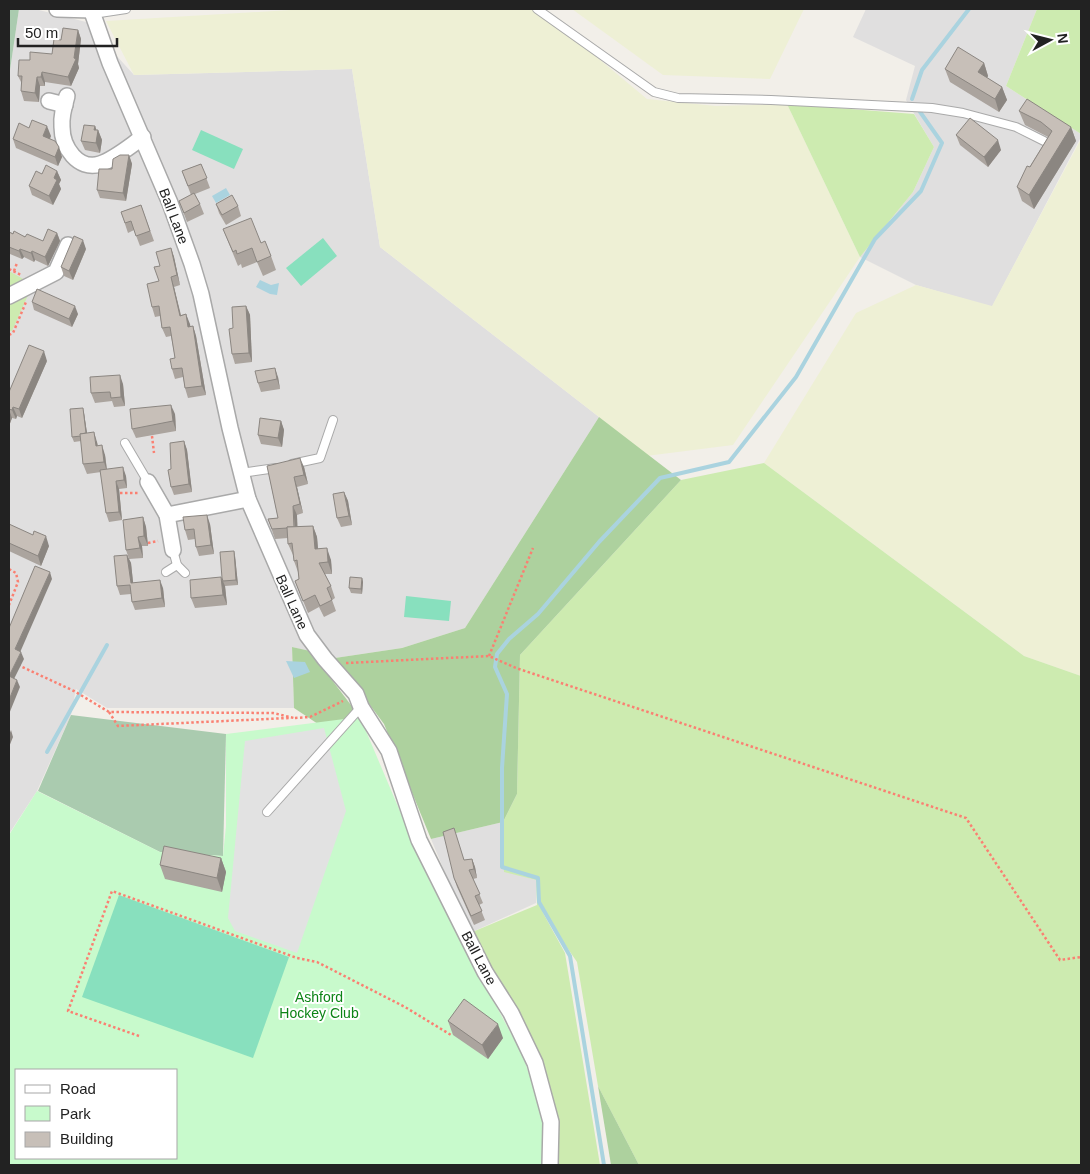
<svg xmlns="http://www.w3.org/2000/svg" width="1090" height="1174" font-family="Arial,sans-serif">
<rect width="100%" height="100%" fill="#f2efe9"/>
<g fill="#e0dfdf">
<polygon points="19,9 35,9 86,22 134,75 352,69 380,247 599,417 465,628 402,648 335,658 292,647 294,708 107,708 76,689 71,715 37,791 9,834 9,77"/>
<polygon points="866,9 1037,9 1006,86 1081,134 1081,137 992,307 916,285 860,257 913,192 934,147 906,100 915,66 853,37"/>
<polygon points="503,822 504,871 536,880 536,903 470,933 431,839"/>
</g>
<g fill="#eef0d5">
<polygon points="307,9 539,9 647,99 716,106 787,104 860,257 733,445 646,456 599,417 380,247 352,69 134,75 106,21"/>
<polygon points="572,9 804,9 770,79 663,75"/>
<polygon points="1081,139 1081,676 1024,656 764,463 856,313 916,285 992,306"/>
</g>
<g fill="#cdebb0">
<polygon points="1037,9 1081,9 1081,134 1006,86"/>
<polygon points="787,104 914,114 934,147 913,192 860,257"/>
<polygon points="9,271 25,280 9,292"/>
<polygon points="29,293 12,331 9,331 9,301"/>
<polygon points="764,463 1024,656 1081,676 1081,1165 639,1165 598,1086 577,962 542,911 565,953 600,1165 559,1165 557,1124 541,1057 470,933 537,905 536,880 504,872 503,822 517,794 520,655 681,480"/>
</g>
<g fill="#add19e">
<polygon points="599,417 681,480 520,655 517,794 503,822 431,839 384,724 335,658 402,648 465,628"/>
<polygon points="292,647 310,651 360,717 324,728 294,708"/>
<polygon points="598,1086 639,1165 611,1165"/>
</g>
<g fill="#aacbaf">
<polygon points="9,9 19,9 9,77"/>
<polygon points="71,715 226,734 223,856 160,852 38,791"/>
</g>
<path fill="#c8facc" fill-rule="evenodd" d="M360,717L430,882L523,1056L544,1119L547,1165H9V835L37,791L160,852L223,856L226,826V734ZM16,1070H176V1158H16Z"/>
<g fill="#88e0be">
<polygon points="201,130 243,149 234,169 192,150"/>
<polygon points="323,238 337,256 301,286 286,268"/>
<polygon points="406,596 451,601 449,621 404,617"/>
<polygon points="119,895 289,957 253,1058 82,997"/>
</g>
<polygon fill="#e2e2e2" points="324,728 346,811 297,953 235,931 228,918 245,741"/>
<g fill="#aad3df">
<polygon points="226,188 230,195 216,203 212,196"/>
<polygon points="260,280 271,285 279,283 277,295 270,294 256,287"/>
<polygon points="286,661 305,662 310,672 294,678"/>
</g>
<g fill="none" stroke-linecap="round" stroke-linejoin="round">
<g stroke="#aad3df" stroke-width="4">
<polyline points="912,99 922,70 969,9"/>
<polyline points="47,752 107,645"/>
<polyline points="604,1165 570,956 539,902 538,878 502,867 502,768 507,694 495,667 497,654 509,639 538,614 599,542 660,478 729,462 796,377 875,239 921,191 942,143 918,109"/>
</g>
<defs>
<g id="service">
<polyline points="537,9 654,92 678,98 771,100 932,108 963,113 1016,127 1044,141"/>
<polyline points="93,14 126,9"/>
<polyline points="125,443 148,482"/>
<polyline points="292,464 320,458 333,420"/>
<polyline points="241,473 276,468"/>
<polyline points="173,550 177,565 185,573"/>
<polyline points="166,572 177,565"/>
<polyline points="267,812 361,707"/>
</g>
<g id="minor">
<polyline points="57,9 92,10"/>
<polyline points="91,9 110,63 170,203 192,264 201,294 230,428 248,499 307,635 325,659 356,694 361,707 389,751 419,840 485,972 511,1013 535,1063 551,1122 550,1165"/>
<path d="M67,96C64,106 61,116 62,127C62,147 78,171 100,164C115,159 130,146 143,137"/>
<polyline points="49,101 65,105"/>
<polyline points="9,296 56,272 68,245"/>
<polyline points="148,482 167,515 173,550"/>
<polyline points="167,515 248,499"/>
</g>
</defs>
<use href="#service" stroke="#a9a9a9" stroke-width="10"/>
<use href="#minor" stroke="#a9a9a9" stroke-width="18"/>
<g stroke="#fa8072" stroke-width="2.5" stroke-dasharray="2.5 2.5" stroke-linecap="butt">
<polyline points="9,269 21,275"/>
<polyline points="14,271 17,263"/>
<polyline points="9,335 13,333 26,302"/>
<polyline points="152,436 154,453"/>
<polyline points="120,493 138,493"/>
<polyline points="148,543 158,541"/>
<polyline points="9,569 16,573 18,582 9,605"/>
<polyline points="489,656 533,548"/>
<polyline points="346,663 489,656 516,668 966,818 1060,960 1081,957"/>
<polyline points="18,665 74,691 109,712 273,713 294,718"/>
<polyline points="109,712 118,726 289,718"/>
<polyline points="295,718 310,717 343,701"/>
<polyline points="139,1036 68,1011 112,891 297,958 317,962 405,1007 451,1035"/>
</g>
<use href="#service" stroke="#fff" stroke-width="8"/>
<use href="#minor" stroke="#fff" stroke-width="15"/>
</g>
<g fill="#aba49e">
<polygon points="78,30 81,39 78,64 79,68 71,86 45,82 45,86 40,86 39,102 24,101 21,91 22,84 18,76 30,60 52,54 61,40"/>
<polygon points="984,63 988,76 987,78 1002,87 1007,100 999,112 950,82 945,69"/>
<polygon points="1019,111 1071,127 1076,141 1034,209 1022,201 1017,187 1048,137 1025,125"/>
<polygon points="95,126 96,130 98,130 102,140 100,153 85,150 81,141"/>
<polygon points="956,135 1001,150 988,167 960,145"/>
<polygon points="51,136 50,138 62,157 58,166 16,148 13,139"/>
<polygon points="129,155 132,164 126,201 100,198 97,190 112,169"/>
<polygon points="201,164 210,188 195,194 200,204 204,214 187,222 179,201 191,195 182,171"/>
<polygon points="57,171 61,180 59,184 61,189 53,205 32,195 29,186 42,174"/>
<polygon points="216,204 238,206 241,216 226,225 219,213"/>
<polygon points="141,205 154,241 140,246 134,230 128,233 121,212"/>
<polygon points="223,229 261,243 271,256 276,270 263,276 257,262 242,268 241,264 238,266"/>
<polygon points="9,232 43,241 57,233 60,241 48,266 35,260 34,262 24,257 22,259 10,254 10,256 9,256"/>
<polygon points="171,248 174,257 180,285 174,287 181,315 186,314 190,327 193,326 196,336 206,395 188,398 185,388 183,377 175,379 172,369 175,358 171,336 166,337 162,328 160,316 155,317 152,307 159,281 160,266"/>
<polygon points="86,249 73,280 64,276 61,267"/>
<polygon points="32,302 78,314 72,327 34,310"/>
<polygon points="246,306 250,315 252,362 235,364 232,354 233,328"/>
<polygon points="47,361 22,418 17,416 16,419 12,418 9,426 9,392"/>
<polygon points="278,377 280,389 261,392 258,383"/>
<polygon points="123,384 125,406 114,407 112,401 95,403 91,393"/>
<polygon points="84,413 87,433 97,442 98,446 105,455 107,469 126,476 127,488 119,489 122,520 109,522 106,513 101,472 87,474 83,464 81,441 74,442 72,437"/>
<polygon points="175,414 176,431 136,438 132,429"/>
<polygon points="281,421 284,430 282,447 261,444 258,435"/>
<polygon points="184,441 187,450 192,492 174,495 171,487"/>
<polygon points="267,466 304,467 308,484 297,487 303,513 297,515 297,527 313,526 317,537 318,549 331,560 332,574 325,574 331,586 335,598 332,600 336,611 324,617 319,607 308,613 295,581 299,579 298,572 294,561 294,555 293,555 288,544 288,538 275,539 268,519 278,518"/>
<polygon points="344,492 348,501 352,525 341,527 337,518"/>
<polygon points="143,517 146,527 148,546 142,546 143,558 129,559 126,550"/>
<polygon points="9,524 49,546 41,566 9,551"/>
<polygon points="210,524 214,554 199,556 196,547 195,539 188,540 185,530"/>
<polygon points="234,551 235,556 238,585 225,586 227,605 195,608 191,598 222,578"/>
<polygon points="127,555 131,563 133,583 163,588 165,607 135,610 132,602 131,594 120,595 117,586"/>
<polygon points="362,578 363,582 362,594 351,593 349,588"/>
<polygon points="221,858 226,872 222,892 165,879 160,865"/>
<polygon points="472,859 475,867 477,878 473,879 483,903 479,905 485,920 474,925 457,887 454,878 465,860"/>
<polygon points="448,1021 503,1038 488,1059 453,1035"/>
</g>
<g fill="#8b8681">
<polygon points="78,30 81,39 78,64 79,68 71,86 68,77 74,58"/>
<polygon points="984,63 988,76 983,85 978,72"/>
<polygon points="42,72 45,82 45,86 41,77"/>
<polygon points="37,77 40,86 39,102 35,93"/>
<polygon points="1002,87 1007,100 999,112 995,99"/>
<polygon points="47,126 51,136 47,145 43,136"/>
<polygon points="95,126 98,134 98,130 102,140 100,153 96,143 94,130"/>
<polygon points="1071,127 1076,141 1034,209 1029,195"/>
<polygon points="998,140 1001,150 988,167 984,157"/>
<polygon points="59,147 62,157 58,166 55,157"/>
<polygon points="129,155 132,164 126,201 123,193"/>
<polygon points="57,171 61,180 59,184 61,189 53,205 49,196 54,178"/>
<polygon points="57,233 60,241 48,266 45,257"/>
<polygon points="83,240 86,249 73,280 69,271"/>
<polygon points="171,248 174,257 180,285 177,275"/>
<polygon points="20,249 24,257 22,259 19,251"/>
<polygon points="32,251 35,260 34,262 31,253"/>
<polygon points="171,277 174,287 183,325 180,316"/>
<polygon points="75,306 78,314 72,327 69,319"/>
<polygon points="246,306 250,315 252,362 249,353"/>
<polygon points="186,314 190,324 192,336 188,327"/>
<polygon points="193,326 196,336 206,395 202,386"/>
<polygon points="44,351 47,361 22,418 19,409"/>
<polygon points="275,368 278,377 280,389 277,379"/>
<polygon points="120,375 123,384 125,406 121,397"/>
<polygon points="171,405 175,414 176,431 173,421"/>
<polygon points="13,407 17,416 16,419 12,410"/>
<polygon points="83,408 84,413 88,440 86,436"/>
<polygon points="9,409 12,418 9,426"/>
<polygon points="281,421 284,430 282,447 278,438"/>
<polygon points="94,432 97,442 99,456 96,446"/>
<polygon points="184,441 187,450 192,492 189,484"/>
<polygon points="102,445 105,455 107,472 104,462"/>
<polygon points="300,458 304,467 308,484 304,475"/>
<polygon points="123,467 126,476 127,488 124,480"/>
<polygon points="294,477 297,487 303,513 300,504"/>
<polygon points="116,481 119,489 122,520 119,512"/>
<polygon points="344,492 348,501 352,525 349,516"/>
<polygon points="293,506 297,515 298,537 295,528"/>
<polygon points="207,515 210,524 214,554 211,545"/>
<polygon points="143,517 146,527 148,546 144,536"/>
<polygon points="313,526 317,537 319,561 315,549"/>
<polygon points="46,536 49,546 41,566 38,556"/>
<polygon points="138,537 142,546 143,558 140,548"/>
<polygon points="327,548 331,560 332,574 328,562"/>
<polygon points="234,551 235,556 238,585 236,580"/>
<polygon points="127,555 131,563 134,591 131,583"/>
<polygon points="50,572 52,579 18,657 15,649"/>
<polygon points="221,577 225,586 227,605 223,595"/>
<polygon points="362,578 363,582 362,594 361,589"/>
<polygon points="160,580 163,588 165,607 162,598"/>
<polygon points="21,652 24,659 12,683 9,676"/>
<polygon points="17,680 20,687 9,714 9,700"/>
<polygon points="11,730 13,737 9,747 9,735"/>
<polygon points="221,858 226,872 222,892 217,878"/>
<polygon points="472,859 475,867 477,878 474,869"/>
<polygon points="498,1024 503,1038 488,1059 482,1045"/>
</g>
<g fill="#c7bfb8" stroke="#8b8681">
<polygon points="63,28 78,30 74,58 76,59 68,77 42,72 41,77 37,77 35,93 21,91 22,76 18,76 19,60 30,60 30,52 52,54 54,39 61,40"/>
<polygon points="958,47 984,63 978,72 1002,87 995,99 945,69"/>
<polygon points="1027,99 1071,127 1029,195 1017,187 1027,166 1030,167 1052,131 1041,122 1019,111"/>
<polygon points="970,118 998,140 984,157 956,135"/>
<polygon points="32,120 47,126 43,136 55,141 59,147 55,157 13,139 19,123 29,128"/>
<polygon points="84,125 95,126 94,130 98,130 96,143 81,141"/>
<polygon points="120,155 129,155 123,193 97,190 99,169 112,169 113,159"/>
<polygon points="201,164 207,178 188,186 182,171"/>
<polygon points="46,165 57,171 54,178 57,180 49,196 29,186 36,171 42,174"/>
<polygon points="194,193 200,204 184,213 179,201"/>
<polygon points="232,195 238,206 222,215 216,204"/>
<polygon points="141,205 150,231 136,236 131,221 125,223 121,212"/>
<polygon points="251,218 261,243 265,241 271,256 257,262 252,248 237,254 236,250 233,252 223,229"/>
<polygon points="48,229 57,233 45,257 32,251 31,253 20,249 19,251 9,247 9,232 13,234 14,231 25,237 27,234 43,241"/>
<polygon points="74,236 83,240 69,271 61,267"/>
<polygon points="171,248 177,275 171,277 180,316 186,314 188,327 193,326 202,386 185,388 182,368 172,369 170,359 175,358 170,327 162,328 159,306 152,307 147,284 159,281 154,267 160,266 156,252"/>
<polygon points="37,289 75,306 69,319 32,302"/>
<polygon points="246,306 249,353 232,354 229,329 233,328 232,307"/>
<polygon points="29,345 44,351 19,409 13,407 12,410 9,409 9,392"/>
<polygon points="275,368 277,379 258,383 255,371"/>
<polygon points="120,375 121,397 111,398 110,392 91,393 90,377"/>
<polygon points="171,405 173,421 132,429 130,409"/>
<polygon points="83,408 86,433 80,434 81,436 72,437 70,409"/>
<polygon points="260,418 281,421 278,438 258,435"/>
<polygon points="94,432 96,446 102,445 104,462 83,464 80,434"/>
<polygon points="184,441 189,484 171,487 168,470 171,469 170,443"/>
<polygon points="300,458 304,475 294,477 300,504 293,506 294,527 287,527 287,528 272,529 268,519 278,518 267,466"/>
<polygon points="123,467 124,480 116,481 119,512 106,513 100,470"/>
<polygon points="344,492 349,516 337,518 333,494"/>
<polygon points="207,515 211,545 196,547 194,529 185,530 183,517"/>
<polygon points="143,517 144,536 138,537 140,548 126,550 123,520"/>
<polygon points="9,524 33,535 34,531 46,536 38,556 9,543"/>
<polygon points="313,526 315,549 327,548 328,562 319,563 331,586 327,588 332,600 320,606 315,595 303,601 295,581 299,579 297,560 294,561 292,543 288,544 287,527"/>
<polygon points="234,551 236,580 223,581 222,578 220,552"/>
<polygon points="127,555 131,583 160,580 162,598 132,602 130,585 117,586 114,556"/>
<polygon points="35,566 50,572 15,649 21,652 9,676 17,680 9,700 9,628"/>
<polygon points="221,577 223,595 191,598 190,580"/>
<polygon points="350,577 362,578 361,589 349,588"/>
<polygon points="454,828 464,860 472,859 474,869 469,870 480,894 475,896 482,911 471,916 454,878 443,832"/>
<polygon points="164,846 221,858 217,878 160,865"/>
<polygon points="464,999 498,1024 482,1045 448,1021"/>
</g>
<g text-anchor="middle" stroke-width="4" stroke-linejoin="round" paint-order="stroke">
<g font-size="14" fill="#222" stroke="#fff">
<text transform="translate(174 216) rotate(69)" y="5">Ball Lane</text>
<text transform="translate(292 602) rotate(66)" y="5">Ball Lane</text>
<text transform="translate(479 958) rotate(62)" y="5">Ball Lane</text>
</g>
<g font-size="14" fill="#0c8416" stroke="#fff">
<text x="319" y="1002">Ashford<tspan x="319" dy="16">Hockey Club</tspan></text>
</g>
</g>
<rect width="1090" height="1174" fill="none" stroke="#222222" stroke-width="20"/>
<rect x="15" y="1069" width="162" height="90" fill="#ffffff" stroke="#a7a7a7"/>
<rect x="25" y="1085" width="25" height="8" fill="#ffffff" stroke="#a7a7a7"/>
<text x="60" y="1094" font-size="15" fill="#222222">Road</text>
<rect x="25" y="1106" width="25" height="15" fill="#c8facc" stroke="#a7a7a7"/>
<text x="60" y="1119" font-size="15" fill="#222222">Park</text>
<rect x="25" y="1132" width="25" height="15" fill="#c7bfb8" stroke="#a7a7a7"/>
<text x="60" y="1144" font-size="15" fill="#222222">Building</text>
<g transform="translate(1050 40) rotate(83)" stroke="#ffffff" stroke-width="4" paint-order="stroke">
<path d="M0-4L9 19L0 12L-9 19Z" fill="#222222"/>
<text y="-8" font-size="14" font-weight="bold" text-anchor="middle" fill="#222222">N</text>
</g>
<path d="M18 38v8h99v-8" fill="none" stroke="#222222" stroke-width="2.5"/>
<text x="25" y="38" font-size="15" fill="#222222" stroke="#ffffff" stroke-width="4" paint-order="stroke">50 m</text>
</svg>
